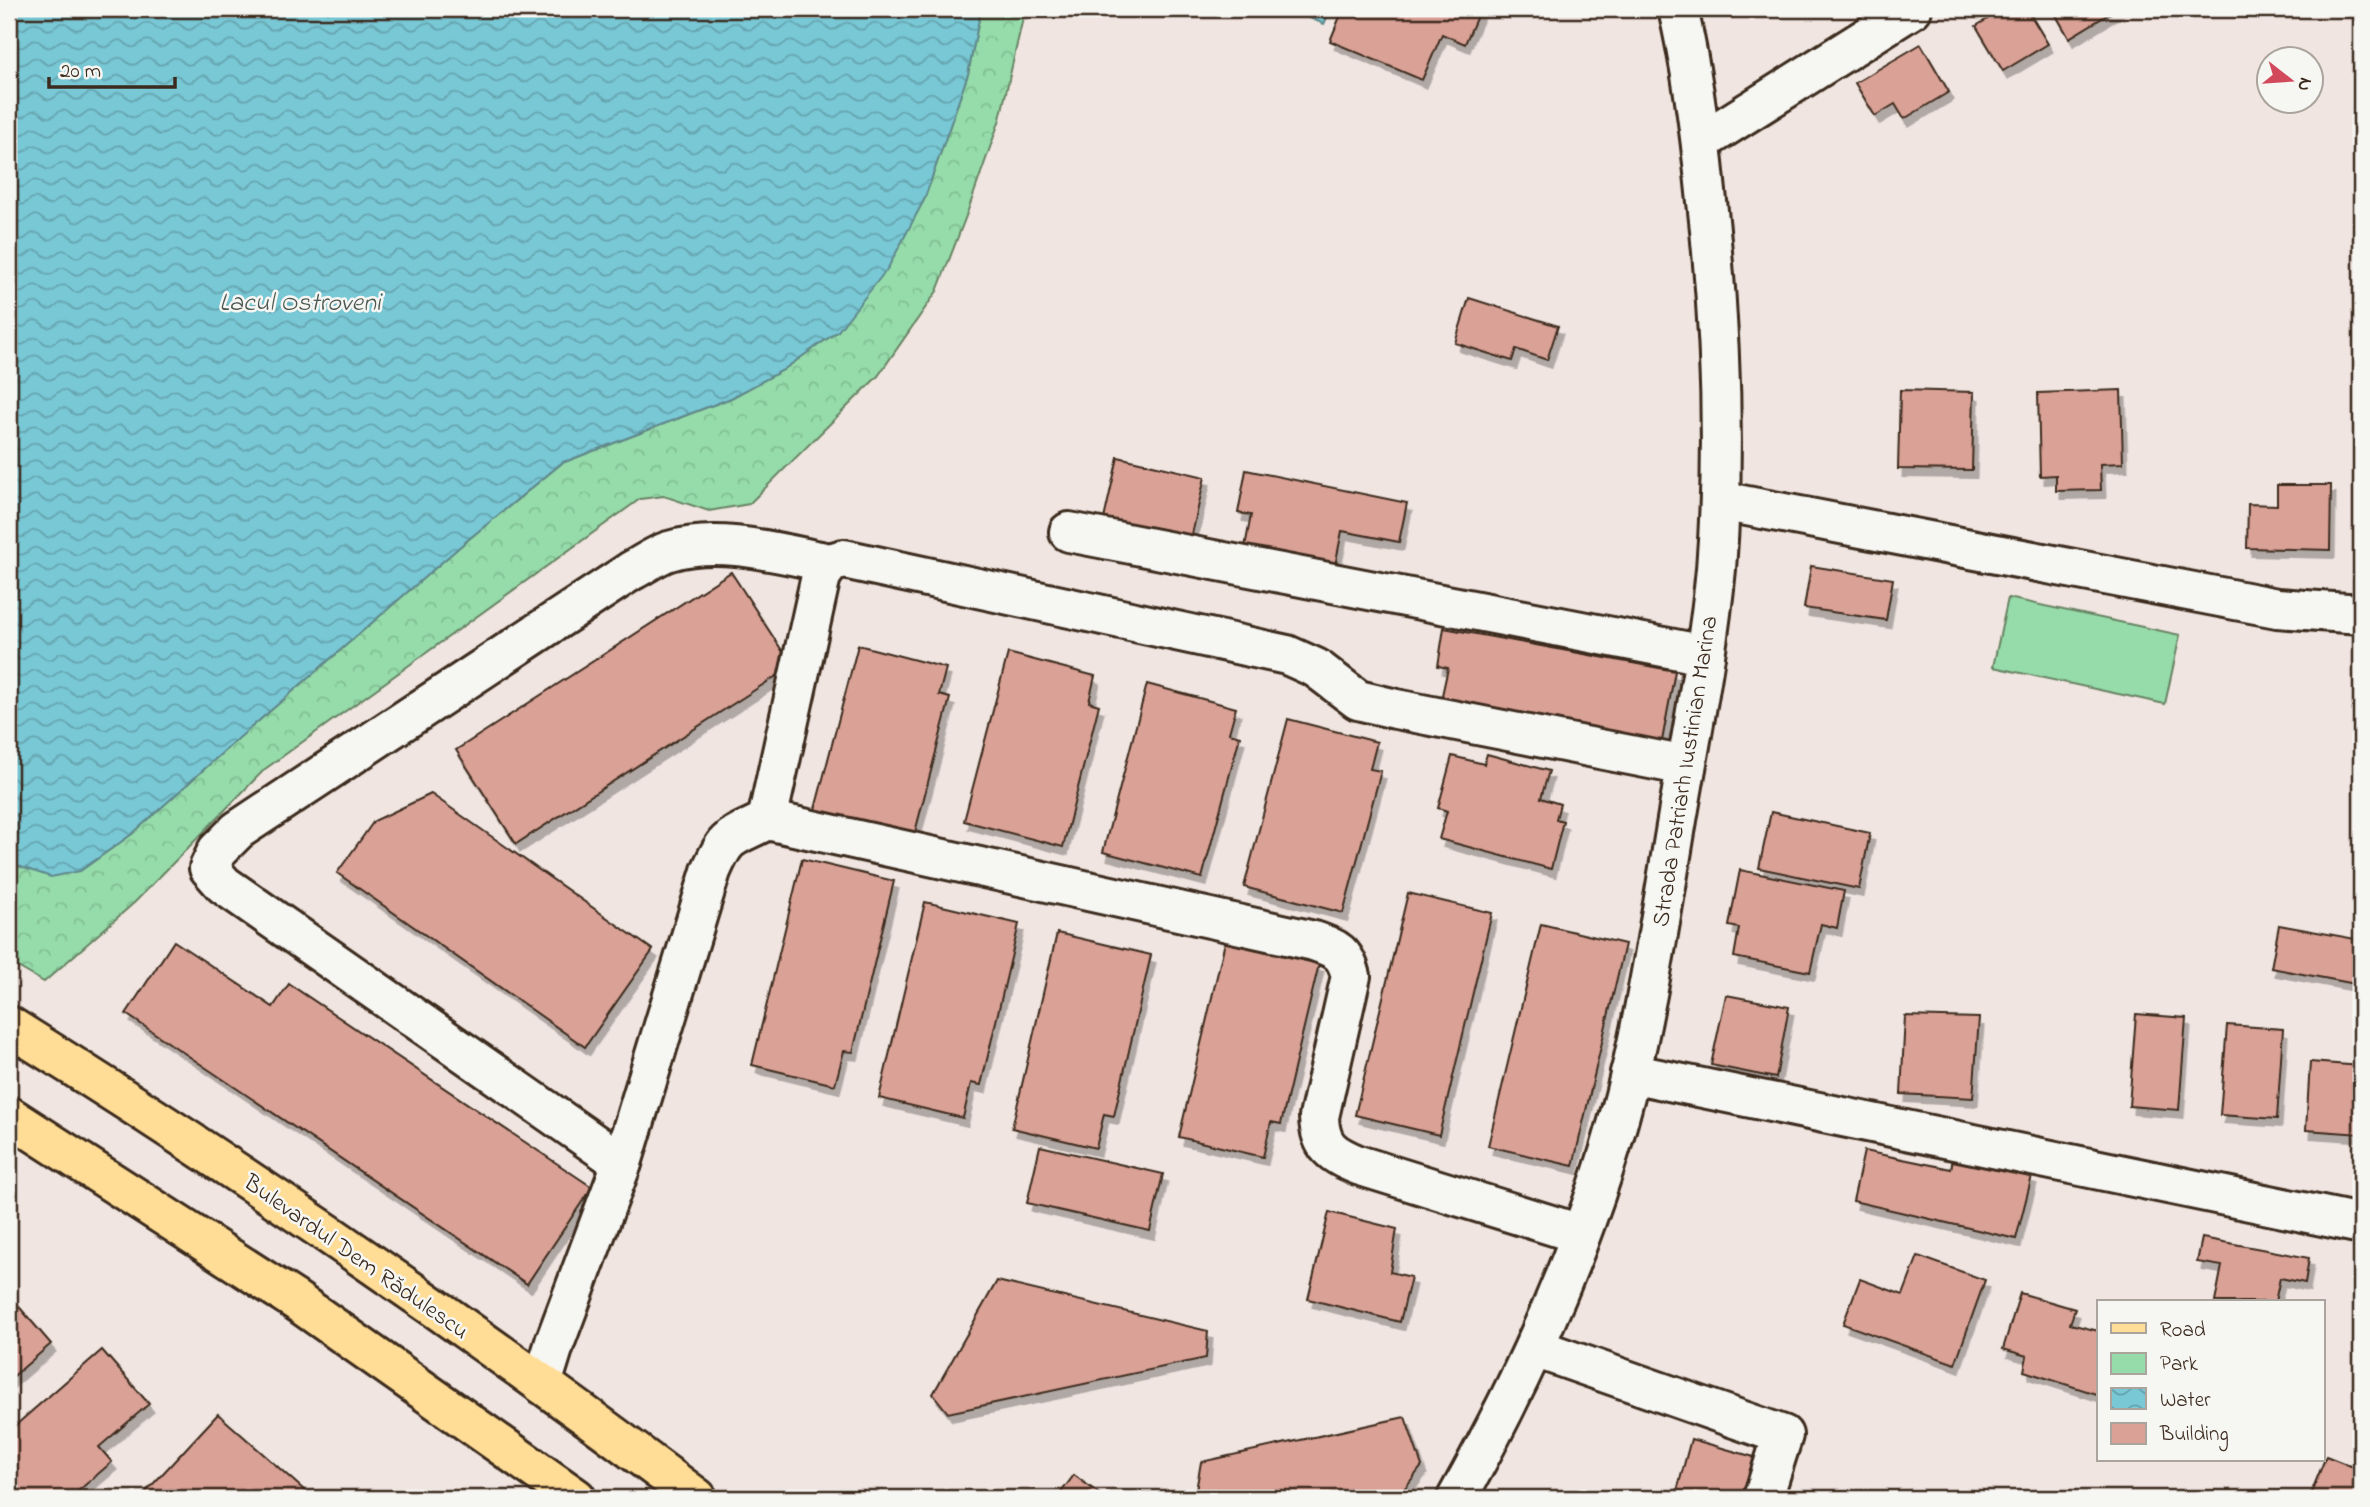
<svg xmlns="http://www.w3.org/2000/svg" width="2370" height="1507" font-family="'Indie Flower',sans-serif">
<defs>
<pattern id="forest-crowns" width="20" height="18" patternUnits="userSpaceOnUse" patternTransform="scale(1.75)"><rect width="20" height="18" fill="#95dcaa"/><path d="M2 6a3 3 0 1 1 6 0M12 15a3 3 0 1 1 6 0" fill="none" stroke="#81bd92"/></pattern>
<pattern id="water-waves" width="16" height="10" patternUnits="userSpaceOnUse" patternTransform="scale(1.75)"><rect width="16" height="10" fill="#79c8d6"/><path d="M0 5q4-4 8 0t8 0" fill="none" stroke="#64a3ad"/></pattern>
<filter id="shadow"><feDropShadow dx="4.5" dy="8" stdDeviation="0" flood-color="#0004"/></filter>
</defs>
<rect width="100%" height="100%" fill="#f0e5e0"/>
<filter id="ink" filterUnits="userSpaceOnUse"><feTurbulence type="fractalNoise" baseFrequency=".0143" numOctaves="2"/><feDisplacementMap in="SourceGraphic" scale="14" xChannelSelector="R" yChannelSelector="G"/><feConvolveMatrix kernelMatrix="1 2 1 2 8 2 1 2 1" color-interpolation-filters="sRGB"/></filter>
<g filter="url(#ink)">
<polygon fill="#95dcaa" stroke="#688364" stroke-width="2" points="2008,598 2180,635 2165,704 1993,667"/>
<polygon fill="url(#forest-crowns)" stroke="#688364" stroke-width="2" points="981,9 1025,9 1000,119 966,216 937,291 878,376 749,504 709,511 664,496 640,499 265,769 135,902 44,982 9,962 9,861 18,866 80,871 132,834 232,744 464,543 562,463 731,398 783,370 838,331 924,200 968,74"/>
<g fill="url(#water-waves)" stroke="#60898c" stroke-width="2">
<polygon points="9,9 981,9 968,74 924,200 888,268 838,331 783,370 731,398 562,463 464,543 232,744 132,834 80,871 51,877 18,866 9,861"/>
<polygon points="1288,9 1331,9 1324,24"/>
</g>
<g fill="#daa196" stroke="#3b2a1e" stroke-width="2" filter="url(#shadow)">
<polygon points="1343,9 1480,9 1465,44 1442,34 1422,80 1330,41"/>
<polygon points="2004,9 2027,9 2048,44 2003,71 1976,26"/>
<polygon points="2056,9 2117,9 2069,38 2053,10"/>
<polygon points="1921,44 1949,92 1904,119 1895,104 1875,116 1855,83"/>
<polygon points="1469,298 1558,326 1547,360 1516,349 1512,361 1455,343"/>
<polygon points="1900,390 1974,392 1972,470 1898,469"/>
<polygon points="2121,390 2123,463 2100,464 2101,490 2056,491 2056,475 2040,476 2038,393"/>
<polygon points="1118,457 1205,477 1191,539 1104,519"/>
<polygon points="1246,470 1407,503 1399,542 1342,531 1335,566 1245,547 1251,515 1238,513"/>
<polygon points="2277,485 2331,485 2330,550 2247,548 2248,504 2277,505"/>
<polygon points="1811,566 1893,579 1886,620 1804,608"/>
<polygon points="731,572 792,666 516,844 456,750"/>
<polygon points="1444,628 1675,671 1662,741 1441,700 1448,668 1438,666"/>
<polygon points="858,645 946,668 939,695 950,698 913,840 814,813"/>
<polygon points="1008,653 1095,676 1089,702 1099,705 1063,847 964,821"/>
<polygon points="1147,684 1236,708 1229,733 1240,736 1202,878 1103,852"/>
<polygon points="1288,719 1377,742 1370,769 1381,771 1343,913 1244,887"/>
<polygon points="1487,754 1549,771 1541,798 1560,804 1556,819 1563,821 1551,869 1439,839 1447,811 1438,808 1452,756 1484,764"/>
<polygon points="431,794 653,950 585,1047 337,873 374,821"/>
<polygon points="1771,812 1870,833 1859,889 1759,868"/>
<polygon points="802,859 894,881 853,1052 844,1051 835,1085 752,1065"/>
<polygon points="1740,870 1844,891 1837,928 1821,924 1810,972 1734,957 1739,928 1729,926"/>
<polygon points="1408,893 1492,913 1439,1135 1355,1115"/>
<polygon points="925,902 1019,924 981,1085 971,1083 963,1118 879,1098"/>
<polygon points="1541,924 1625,944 1573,1166 1488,1146"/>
<polygon points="2279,925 2361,940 2361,985 2271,968"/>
<polygon points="1057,933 1151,955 1114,1116 1104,1114 1096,1148 1012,1128"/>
<polygon points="174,941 273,1007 289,984 592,1187 527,1284 126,1014"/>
<polygon points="1225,942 1319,964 1281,1124 1271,1122 1263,1157 1179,1137"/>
<polygon points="1726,995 1789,1007 1776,1078 1711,1065"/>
<polygon points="2136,1014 2186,1018 2179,1110 2129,1106"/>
<polygon points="1905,1016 1979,1018 1973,1098 1901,1094"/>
<polygon points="2227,1025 2283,1029 2277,1119 2220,1115"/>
<polygon points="2310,1062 2361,1066 2361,1134 2306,1130"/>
<polygon points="1040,1146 1163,1174 1150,1231 1027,1203"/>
<polygon points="1864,1151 1951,1169 1953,1158 2032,1176 2016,1239 1853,1201"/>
<polygon points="1329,1212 1397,1229 1390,1272 1411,1277 1400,1322 1308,1299"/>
<polygon points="2202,1238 2309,1258 2305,1283 2280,1278 2275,1302 2215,1302 2222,1266 2197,1262"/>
<polygon points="1918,1256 1985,1280 1955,1364 1843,1324 1860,1279 1903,1295"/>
<polygon points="997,1281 1208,1331 1206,1358 948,1413 933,1394"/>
<polygon points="2020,1293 2075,1309 2070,1324 2099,1331 2099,1395 2024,1371 2027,1356 2003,1349"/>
<polygon points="9,1295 51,1344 9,1380"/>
<polygon points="102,1350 149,1404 99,1447 112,1462 70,1498 9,1498 9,1431"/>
<polygon points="218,1414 313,1498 140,1498"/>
<polygon points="1405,1417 1422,1466 1397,1498 1198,1498 1195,1496 1201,1462"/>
<polygon points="1691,1439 1754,1457 1742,1498 1693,1498 1693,1496 1677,1491"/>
<polygon points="2326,1456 2361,1470 2361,1498 2309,1498"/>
<polygon points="1074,1475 1105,1498 1057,1498"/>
</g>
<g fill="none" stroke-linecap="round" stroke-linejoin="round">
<defs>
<g id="minor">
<polyline points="1701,142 1912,9"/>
<polyline points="1721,501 2277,608 2361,614"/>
<polyline points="1069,532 1705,655"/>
<path d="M767,820L1314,941C1337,949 1345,952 1351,976L1319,1117C1320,1147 1332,1154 1358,1165L1580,1234"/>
<polyline points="1630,1073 2361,1224"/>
<path d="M622,1163L224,885L209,868L217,851L238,830L631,571C643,565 656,555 669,551C721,536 778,553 830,563"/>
<polyline points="1535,1348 1783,1435 1763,1498"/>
<path d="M542,1384L555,1342L622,1163L711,871C728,832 731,839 767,820L821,576L830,563L844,559L1287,655L1316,668L1358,700L1396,709L1686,766"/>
<path d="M1457,1498C1532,1364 1596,1221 1631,1071C1650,988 1663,904 1677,820C1691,737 1708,653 1716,569C1726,444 1720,316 1706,192C1700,130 1692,69 1678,9"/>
</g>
<g id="major">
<path d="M9,1026C245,1173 475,1331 697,1498"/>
<polyline points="9,1116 295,1300 576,1498"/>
</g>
</defs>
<use href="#minor" stroke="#3b2a1e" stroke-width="44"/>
<use href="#major" stroke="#3b2a1e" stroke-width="44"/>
<use href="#minor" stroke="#f6f6f2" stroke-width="38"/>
<use href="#major" stroke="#ffdd96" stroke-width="38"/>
</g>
</g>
<g text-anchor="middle" stroke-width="5" stroke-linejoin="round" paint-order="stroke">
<g font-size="24" fill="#3b2a1e" stroke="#f6f6f2">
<text transform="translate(1684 771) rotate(-81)" y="8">Strada Patriarh Iustinian Marina</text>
<text transform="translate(357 1256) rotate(35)" y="8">Bulevardul Dem Rădulescu</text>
</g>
<g font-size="26" font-style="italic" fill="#4e5955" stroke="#f6f6f2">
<text x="300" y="310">Lacul Ostroveni</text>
</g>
</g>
<rect width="2370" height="1507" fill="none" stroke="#f6f6f2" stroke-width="35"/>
<rect x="18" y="18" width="2335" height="1472" fill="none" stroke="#3b2a1e" stroke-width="2.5" filter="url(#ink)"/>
<rect x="2097" y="1300" width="228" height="161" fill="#f6f6f2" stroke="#aba49d" stroke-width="2"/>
<rect x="2111" y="1323" width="35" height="10" fill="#ffdd96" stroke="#aba49d" stroke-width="2"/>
<text x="2160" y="1336" font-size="21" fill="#3b2a1e">Road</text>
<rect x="2111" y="1353" width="35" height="21" fill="#95dcaa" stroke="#aba49d" stroke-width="2"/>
<text x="2160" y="1370" font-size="21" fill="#3b2a1e">Park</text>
<rect x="2111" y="1388" width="35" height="21" fill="url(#water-waves)" stroke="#aba49d" stroke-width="2"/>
<text x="2160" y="1406" font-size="21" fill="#3b2a1e">Water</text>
<rect x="2111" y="1423" width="35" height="21" fill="#daa196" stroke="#aba49d" stroke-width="2"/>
<text x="2160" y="1440" font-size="21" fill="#3b2a1e">Building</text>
<g transform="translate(2290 80) rotate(107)"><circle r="33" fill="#f6f6f2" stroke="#aba49d" stroke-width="2"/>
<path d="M0-5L12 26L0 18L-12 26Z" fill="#d1495b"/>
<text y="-10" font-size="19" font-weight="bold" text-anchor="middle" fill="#3b2a1e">N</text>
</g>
<path d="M49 77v10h126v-10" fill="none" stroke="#3b2a1e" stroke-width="3.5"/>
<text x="60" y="77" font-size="21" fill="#3b2a1e" stroke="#f6f6f2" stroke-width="5" paint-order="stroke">20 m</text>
</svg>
